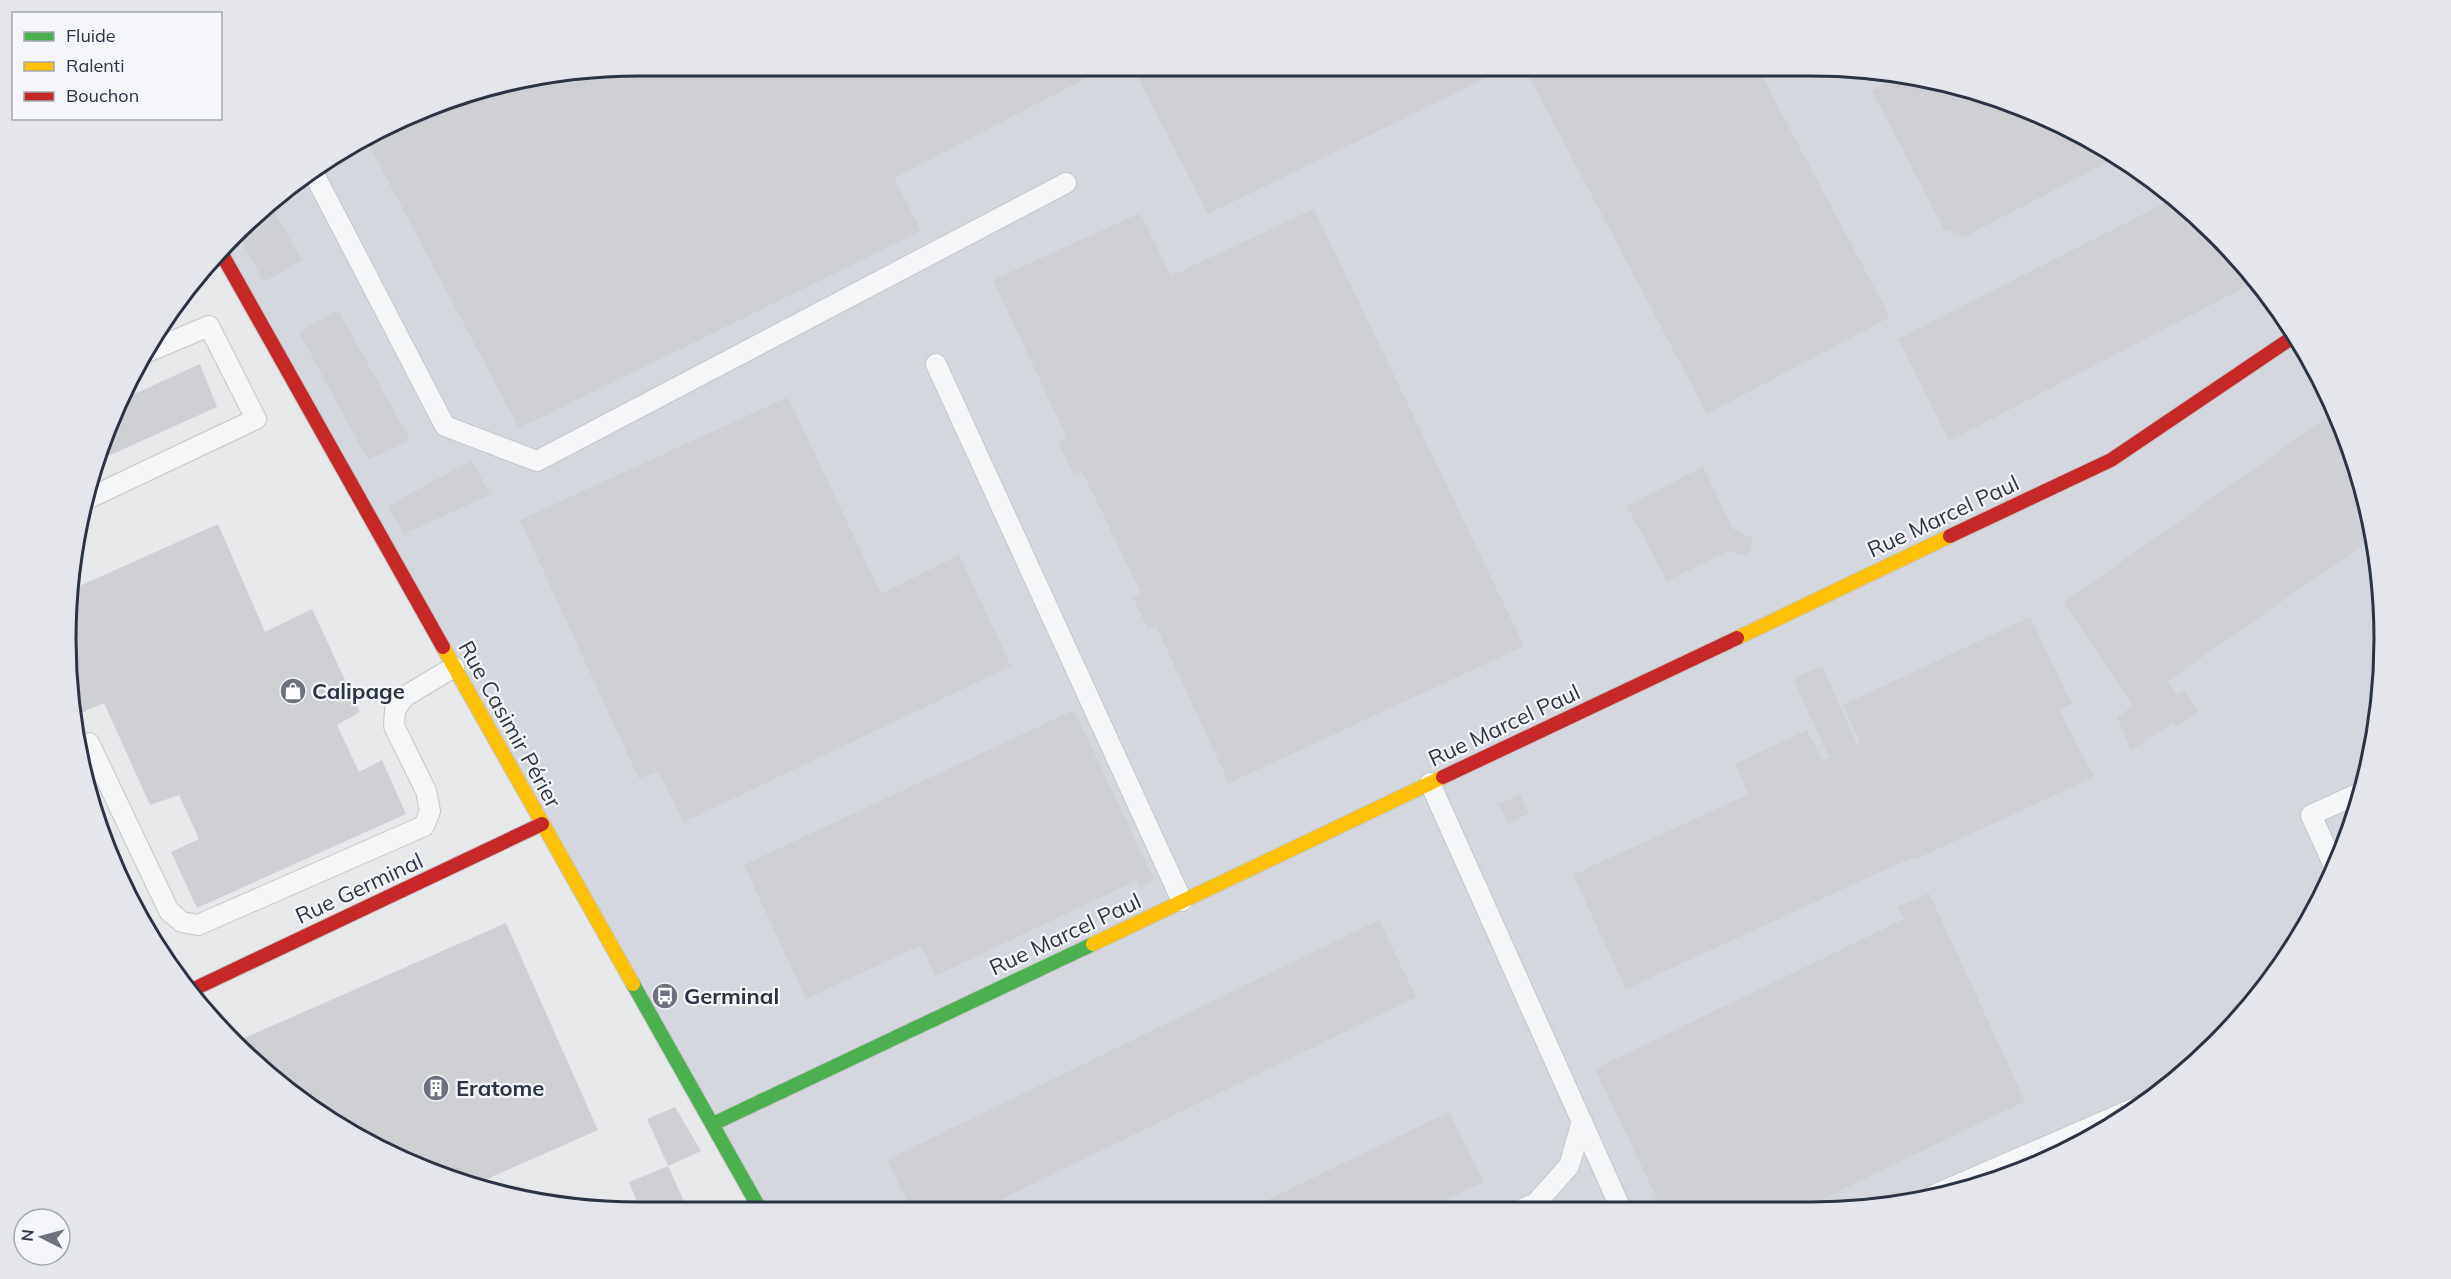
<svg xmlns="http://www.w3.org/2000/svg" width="2451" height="1279" font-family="Mulish,sans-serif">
<rect width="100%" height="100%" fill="#e6e8ea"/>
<polygon fill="#d4d7dd" points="640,66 1849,67 1960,85 2065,125 2160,184 2242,261 2308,352 2354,455 2380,564 2384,677 2366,788 2326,893 2243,1017 2160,1095 2031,1169 1887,1208 766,1211 223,256 290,185 455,97"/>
<g fill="#ced0d3">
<polygon points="640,66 1092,66 1096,73 894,178 921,231 519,428 368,143 455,97"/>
<polygon points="1132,66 1509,67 1208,214"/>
<polygon points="1524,67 1757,67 1890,317 1707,414"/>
<polygon points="1901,76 1960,85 2065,125 2117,157 1966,236 1944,229 1872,91"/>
<polygon points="2175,198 2242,261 2251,273 2244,276 2249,285 1949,441 1898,339"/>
<polygon points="271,206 302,260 264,282 240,238"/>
<polygon points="1314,209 1524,646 1229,783 1156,626 1148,629 1133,598 1141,593 1082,471 1073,474 1058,442 1067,438 993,280 1140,213 1171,276"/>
<polygon points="338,310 410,440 368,460 299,332"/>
<polygon points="200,364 217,407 97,461 110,420 121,400"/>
<polygon points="788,397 881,594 959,555 1011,666 684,822 658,771 639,779 520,520"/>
<polygon points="2335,412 2354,455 2374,537 2168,681 2176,695 2184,691 2199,712 2175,727 2172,723 2131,750 2117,717 2133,706 2064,602"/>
<polygon points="472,460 490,495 404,534 388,506"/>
<polygon points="1703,467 1733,529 1753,538 1747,557 1728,551 1667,581 1627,506"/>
<polygon points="218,524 265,632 312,609 360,712 337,725 359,772 382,760 406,814 197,908 171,852 199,839 179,795 150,805 104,703 72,717 75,588"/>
<polygon points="2030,617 2072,704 2059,710 2094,777 1914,860 1913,857 1626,989 1573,875 1749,794 1735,764 1807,730 1822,760 1829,757 1793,679 1822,666 1857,744 1860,742 1843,705"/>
<polygon points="1074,710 1154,880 1140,887 1137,880 935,976 921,945 806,999 744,865"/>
<polygon points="1520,795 1529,813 1508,823 1498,804"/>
<polygon points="1929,893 2025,1101 1804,1208 1662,1209 1595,1069 1904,919 1897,907"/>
<polygon points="1379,920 1416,997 977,1211 912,1211 887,1160"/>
<polygon points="506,923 598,1130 471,1186 386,1154 233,1043"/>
<polygon points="675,1107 701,1151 668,1166 647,1119"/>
<polygon points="1449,1112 1484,1182 1425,1209 1247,1210"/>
<polygon points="668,1166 689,1212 641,1212 629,1182"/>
</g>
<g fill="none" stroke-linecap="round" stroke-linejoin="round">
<defs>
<g id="lane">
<polyline points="313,172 445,426 537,461 1066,183"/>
<polyline points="936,364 1182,901"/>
<polyline points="85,500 256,419 209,326 145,353"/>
<polyline points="89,743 169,911 182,922 198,925 424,826 430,811 426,791 394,726 395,710 404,697 454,667"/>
<polyline points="1430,783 1621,1209"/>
<polyline points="2335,868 2311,815 2364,791"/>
<polyline points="1934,1195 2142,1105"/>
<polyline points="1522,1209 1536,1203 1569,1166 1582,1121"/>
</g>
<g id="fast">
<polyline points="633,984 761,1211"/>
<polyline points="713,1124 1093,944"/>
</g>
<g id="slow">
<polyline points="1737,638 1950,536"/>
<polyline points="443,647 633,984"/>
<polyline points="1093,944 1443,777"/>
</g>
<g id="jam">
<polyline points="223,256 443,647"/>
<polyline points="1950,536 2111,460 2296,335"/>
<polyline points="1443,777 1737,638"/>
<polyline points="194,989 542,824"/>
</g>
</defs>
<use href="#lane" stroke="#c4c6c8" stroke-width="22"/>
<use href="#fast" stroke="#c4c6c8" stroke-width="16"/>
<use href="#slow" stroke="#c4c6c8" stroke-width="16"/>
<use href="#jam" stroke="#c4c6c8" stroke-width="16"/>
<use href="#lane" stroke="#f5f6f7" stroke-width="20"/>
<use href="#fast" stroke="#4caf50" stroke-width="14"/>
<use href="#slow" stroke="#ffc107" stroke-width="14"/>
<use href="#jam" stroke="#c62828" stroke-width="14"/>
</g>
<defs>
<symbol id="shop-disc" viewBox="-11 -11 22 22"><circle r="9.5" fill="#6c737f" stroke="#f4f6f9"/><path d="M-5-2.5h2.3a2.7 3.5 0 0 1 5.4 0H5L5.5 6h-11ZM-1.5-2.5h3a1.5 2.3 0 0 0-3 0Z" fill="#fff"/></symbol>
<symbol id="bus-disc" viewBox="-11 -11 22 22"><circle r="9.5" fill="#6c737f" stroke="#f4f6f9"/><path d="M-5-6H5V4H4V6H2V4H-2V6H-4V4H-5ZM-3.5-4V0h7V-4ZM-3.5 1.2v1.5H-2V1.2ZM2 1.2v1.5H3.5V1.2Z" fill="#fff"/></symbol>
<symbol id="building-disc" viewBox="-11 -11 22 22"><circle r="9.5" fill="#6c737f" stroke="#f4f6f9"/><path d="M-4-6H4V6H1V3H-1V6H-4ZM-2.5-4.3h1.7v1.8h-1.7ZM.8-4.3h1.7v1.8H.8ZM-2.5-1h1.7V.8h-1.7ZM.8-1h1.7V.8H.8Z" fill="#fff"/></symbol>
</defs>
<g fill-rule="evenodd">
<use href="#shop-disc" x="278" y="676" width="30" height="30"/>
<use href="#bus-disc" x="650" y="981" width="30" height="30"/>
<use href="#building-disc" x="421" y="1073" width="30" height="30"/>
</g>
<g text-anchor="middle" stroke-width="4.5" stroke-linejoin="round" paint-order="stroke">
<g font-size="22" fill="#2b3445" stroke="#f4f6f9">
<text transform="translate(1943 516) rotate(-25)" y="8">Rue Marcel Paul</text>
<text transform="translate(510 724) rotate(61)" y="8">Rue Casimir Périer</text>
<text transform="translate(1504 725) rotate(-25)" y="8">Rue Marcel Paul</text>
<text transform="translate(359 888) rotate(-25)" y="8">Rue Germinal</text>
<text transform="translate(1065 934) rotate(-25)" y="8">Rue Marcel Paul</text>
</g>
<g font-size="22" font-weight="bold" fill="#2b3445" stroke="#f4f6f9" text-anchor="start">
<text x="312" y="699">Calipage</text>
<text x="684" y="1004">Germinal</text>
<text x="456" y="1096">Eratome</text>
</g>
</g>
<path d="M0 0H2451V1279H0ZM639 76H1811A563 563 0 0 1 2374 639V639A563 563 0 0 1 1811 1202H639A563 563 0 0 1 76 639V639A563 563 0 0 1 639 76Z" fill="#e4e6eb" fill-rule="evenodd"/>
<path fill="none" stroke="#2b3445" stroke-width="3" d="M639 76H1811A563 563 0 0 1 2374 639V639A563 563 0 0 1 1811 1202H639A563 563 0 0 1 76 639V639A563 563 0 0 1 639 76Z"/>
<rect x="12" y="12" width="210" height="108" fill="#f4f6f9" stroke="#a4a8b1" stroke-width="1.5"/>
<rect x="24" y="32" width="30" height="9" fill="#4caf50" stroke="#a4a8b1" stroke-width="1.5"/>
<text x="66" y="42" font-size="18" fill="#2b3445">Fluide</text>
<rect x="24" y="62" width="30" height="9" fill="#ffc107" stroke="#a4a8b1" stroke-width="1.5"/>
<text x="66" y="72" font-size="18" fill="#2b3445">Ralenti</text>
<rect x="24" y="92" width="30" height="9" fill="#c62828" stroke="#a4a8b1" stroke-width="1.5"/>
<text x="66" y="102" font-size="18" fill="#2b3445">Bouchon</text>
<g transform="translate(42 1237) rotate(276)"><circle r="28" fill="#f4f6f9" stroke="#a4a8b1" stroke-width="1.5"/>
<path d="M0-4.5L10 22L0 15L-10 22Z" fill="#6c737f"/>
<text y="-9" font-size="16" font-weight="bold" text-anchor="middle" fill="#2b3445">N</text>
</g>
</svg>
